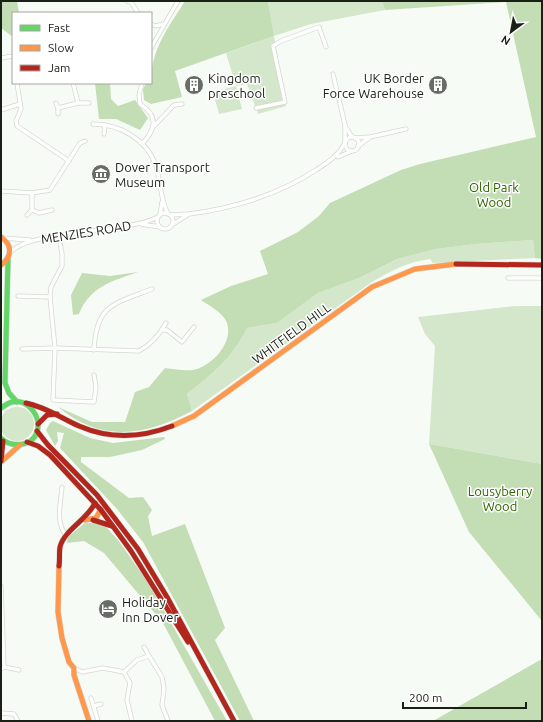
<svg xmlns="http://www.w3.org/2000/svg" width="543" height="722" font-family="Ubuntu,sans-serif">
<rect width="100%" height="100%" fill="#f7fbf5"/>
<g fill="#d4e7ca">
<polygon points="268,1 382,1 385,10 311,24 274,36 286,106 258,114 247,84 236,86 242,109 219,114 213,92 236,86 226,53 274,36"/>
<path d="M533,240L535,258L433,263L430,259C407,262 391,271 372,282L192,411L187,394C214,372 231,360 247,328L277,323L318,293L359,278L397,259L436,249L476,244Z"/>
<polygon points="515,306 542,306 542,464 429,444 435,346 425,334 418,317"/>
<circle cx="17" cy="424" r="17"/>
</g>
<g fill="#c3ddb5">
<polygon points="2,1 17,1 19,13 13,13 13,37 1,28"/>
<path d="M185,1H268L274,36L175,71L182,97L151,104L144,100L143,89L146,83H151C151,49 168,28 185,1Z"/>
<path d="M382,1H542V259L535,258L533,240L476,244L436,249L397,259L359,278L318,293L277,323L247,328C231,360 214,372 187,394L192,411C145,436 101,443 58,407L92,422H125L135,392L149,387L165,368C174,369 184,371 193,370C213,366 237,339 225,319C221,312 208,305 201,300L231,286L268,274L260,251L298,232L319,216L330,203L401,170L420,164L536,137L506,2L385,10Z"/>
<polygon points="95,83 110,83 111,99 118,106 135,100 148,118 140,130 116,119 99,119"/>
<path d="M138,272C113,281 90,286 79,314L73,315L71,295L82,273L110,276Z"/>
<polygon points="53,421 90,438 113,443 164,437 165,439 142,450 110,457 81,457 81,462 129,498 143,497 152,510 148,516 152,536 185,524 225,628 215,640 254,721 240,721 143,542 117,509 60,448 64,433 57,432 58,441 55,446 46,430 50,423"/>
<polygon points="429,444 542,464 542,621 469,532"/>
<polygon points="85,523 97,523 106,527 118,540 147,581 227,721 215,721 163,623 104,553 84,541 67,543 68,537"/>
<polygon points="542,659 542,721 433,721"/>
</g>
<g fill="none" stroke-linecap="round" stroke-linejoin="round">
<defs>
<g id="street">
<polyline points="127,1 131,2 138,13"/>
<polyline points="151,24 156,26 163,24"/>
<polyline points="151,48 178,1"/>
<polyline points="1,58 13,56"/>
<polyline points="333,74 345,125 345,141"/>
<polyline points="17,83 21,109 16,121 17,126 69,161"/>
<polyline points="73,83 78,103"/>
<polyline points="56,103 58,108 58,114"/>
<polyline points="58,108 78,103 89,103"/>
<polyline points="256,108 285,102 273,46 281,41 319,27 326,47"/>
<polyline points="1,110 20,104"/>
<path d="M93,124C119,124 147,139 156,166C161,182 160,199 168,214"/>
<polyline points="345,126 352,137"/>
<polyline points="153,127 174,105 182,104"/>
<polyline points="104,134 105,125"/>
<circle cx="352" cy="144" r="7"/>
<polyline points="355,138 370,137 406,129"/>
<path d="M142,144C156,129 159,116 140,104L139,95L142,83"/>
<polyline points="358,146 369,138"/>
<polyline points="338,157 352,151"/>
<polyline points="1,191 32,193 50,190 80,143 85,141"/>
<polyline points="32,193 32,210 39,213 52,210"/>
<circle cx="165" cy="221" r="8"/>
<polyline points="27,215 32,210"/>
<polyline points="160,215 162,202"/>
<path d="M170,215C176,214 183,215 189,214C234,208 278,195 316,170C328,162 338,156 345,143"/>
<polyline points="141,224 160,227"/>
<polyline points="173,224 186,216"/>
<polyline points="59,237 62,254 62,266 51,287 50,297 55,348 53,400 94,402 96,387 94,375"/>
<polyline points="3,238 30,240"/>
<path d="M11,252C29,230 125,234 158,217"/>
<polyline points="508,278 542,278"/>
<polyline points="18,296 50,297"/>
<polyline points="162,330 167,330 182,342 194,327"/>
<path d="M22,349L55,348L139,351C150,345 160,334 166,323"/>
<path d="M94,350C96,304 114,304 152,289"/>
<path d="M62,487C61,502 55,523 66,535"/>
<polyline points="1,586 4,667"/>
<polyline points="149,656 162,677 164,689 162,705 168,721"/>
<polyline points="74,668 82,672 103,668 124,672 137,660 149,656 144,647"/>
<polyline points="1,669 4,667 19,670"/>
<polyline points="124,672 130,683 127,700 132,721"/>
<polyline points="91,698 98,721"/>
<polyline points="94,706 101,704"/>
<polyline points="1,713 14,714 18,721"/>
</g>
<g id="fast">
<polyline points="8,259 5,383 9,393 17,402"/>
<path d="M1,408C4,406 8,403 12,402C28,398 42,417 37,432C32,447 11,448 1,438"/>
</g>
<g id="slow">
<path d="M1,237C13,245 12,257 1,265"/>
<polyline points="172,426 194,416 372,287 415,269 456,264"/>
<polyline points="1,462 20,445"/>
<polyline points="85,520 96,518 101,509"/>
<polyline points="59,566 58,612 62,638 69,662 74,668 74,675 89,721"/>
</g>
<g id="jam">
<polyline points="456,264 542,265"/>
<path d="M26,403C46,407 61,418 79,426C109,439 141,438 172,426"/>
<polyline points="38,424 47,415 57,414"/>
<polyline points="37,431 48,445 97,495 138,549 167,597 234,721"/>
<polyline points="27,442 38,446 50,455 101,510 131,551 188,642"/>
<polyline points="1,461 3,441"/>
<polyline points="93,520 112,526"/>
<path d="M59,566C60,560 59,553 60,547C64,530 87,520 95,503"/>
</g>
</defs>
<use href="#street" stroke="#d3d9d0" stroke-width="5"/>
<use href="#fast" stroke="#d3d9d0" stroke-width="6"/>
<use href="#slow" stroke="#d3d9d0" stroke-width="6"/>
<use href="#jam" stroke="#d3d9d0" stroke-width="6"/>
<use href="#street" stroke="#fefefe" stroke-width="3.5"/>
<use href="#fast" stroke="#63d668" stroke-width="5"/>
<use href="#slow" stroke="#ff974d" stroke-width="5"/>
<use href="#jam" stroke="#b3261e" stroke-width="5"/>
</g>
<defs>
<symbol id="building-disc" viewBox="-11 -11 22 22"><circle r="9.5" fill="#676d64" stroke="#fff"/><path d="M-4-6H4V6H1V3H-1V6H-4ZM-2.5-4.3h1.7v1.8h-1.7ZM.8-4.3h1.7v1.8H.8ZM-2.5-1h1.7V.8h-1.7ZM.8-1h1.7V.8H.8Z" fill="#fff"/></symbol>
<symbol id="museum-disc" viewBox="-11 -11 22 22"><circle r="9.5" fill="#676d64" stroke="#fff"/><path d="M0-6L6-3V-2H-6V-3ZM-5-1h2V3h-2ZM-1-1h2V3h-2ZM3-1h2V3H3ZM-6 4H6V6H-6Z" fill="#fff"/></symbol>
<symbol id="hotel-disc" viewBox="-11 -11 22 22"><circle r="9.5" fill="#676d64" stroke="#fff"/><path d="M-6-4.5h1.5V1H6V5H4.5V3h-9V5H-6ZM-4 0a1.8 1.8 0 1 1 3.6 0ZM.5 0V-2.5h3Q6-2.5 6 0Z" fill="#fff"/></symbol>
</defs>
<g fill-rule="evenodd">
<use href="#building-disc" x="183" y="74" width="22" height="22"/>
<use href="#building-disc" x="427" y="74" width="22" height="22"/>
<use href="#museum-disc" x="90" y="163" width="22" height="22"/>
<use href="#hotel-disc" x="97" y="598" width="22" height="22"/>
</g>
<g text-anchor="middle" stroke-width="3" stroke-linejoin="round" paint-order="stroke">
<g font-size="13" fill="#192016" stroke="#fff" text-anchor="start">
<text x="208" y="83">Kingdom<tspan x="208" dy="15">preschool</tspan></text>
<text x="424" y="83" text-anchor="end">UK Border<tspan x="424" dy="15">Force Warehouse</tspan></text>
<text x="115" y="172">Dover Transport<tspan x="115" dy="15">Museum</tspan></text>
<text x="122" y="607">Holiday<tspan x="122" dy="15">Inn Dover</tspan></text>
</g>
<g font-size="13" fill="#2f6500" stroke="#fff">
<text x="494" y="192">Old Park<tspan x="494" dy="15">Wood</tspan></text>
<text x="500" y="496">Lousyberry<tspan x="500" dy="15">Wood</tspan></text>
</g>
<g font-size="13" fill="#192016" stroke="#fff">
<text transform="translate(86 232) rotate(-9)" y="5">MENZIES ROAD</text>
<text transform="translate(291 333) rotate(-36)" y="5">WHITFIELD HILL</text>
</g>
</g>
<rect width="543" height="722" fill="none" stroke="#192016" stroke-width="4"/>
<rect x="12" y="12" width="140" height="72" fill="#ffffff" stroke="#a3a6a2"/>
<rect x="20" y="25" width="20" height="6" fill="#63d668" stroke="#a3a6a2"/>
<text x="48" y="32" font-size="12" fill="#192016">Fast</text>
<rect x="20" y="45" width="20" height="6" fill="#ff974d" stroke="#a3a6a2"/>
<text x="48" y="52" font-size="12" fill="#192016">Slow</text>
<rect x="20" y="65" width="20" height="6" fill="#b3261e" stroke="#a3a6a2"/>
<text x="48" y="72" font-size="12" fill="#192016">Jam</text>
<g transform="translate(511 32) rotate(212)" stroke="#ffffff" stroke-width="3" paint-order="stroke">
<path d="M0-3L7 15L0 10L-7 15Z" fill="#192016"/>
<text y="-6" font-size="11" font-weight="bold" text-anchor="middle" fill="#192016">N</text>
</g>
<path d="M403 702v6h123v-6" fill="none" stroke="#192016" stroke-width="2"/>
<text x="409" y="702" font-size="12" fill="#192016" stroke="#ffffff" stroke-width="3" paint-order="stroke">200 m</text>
</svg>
